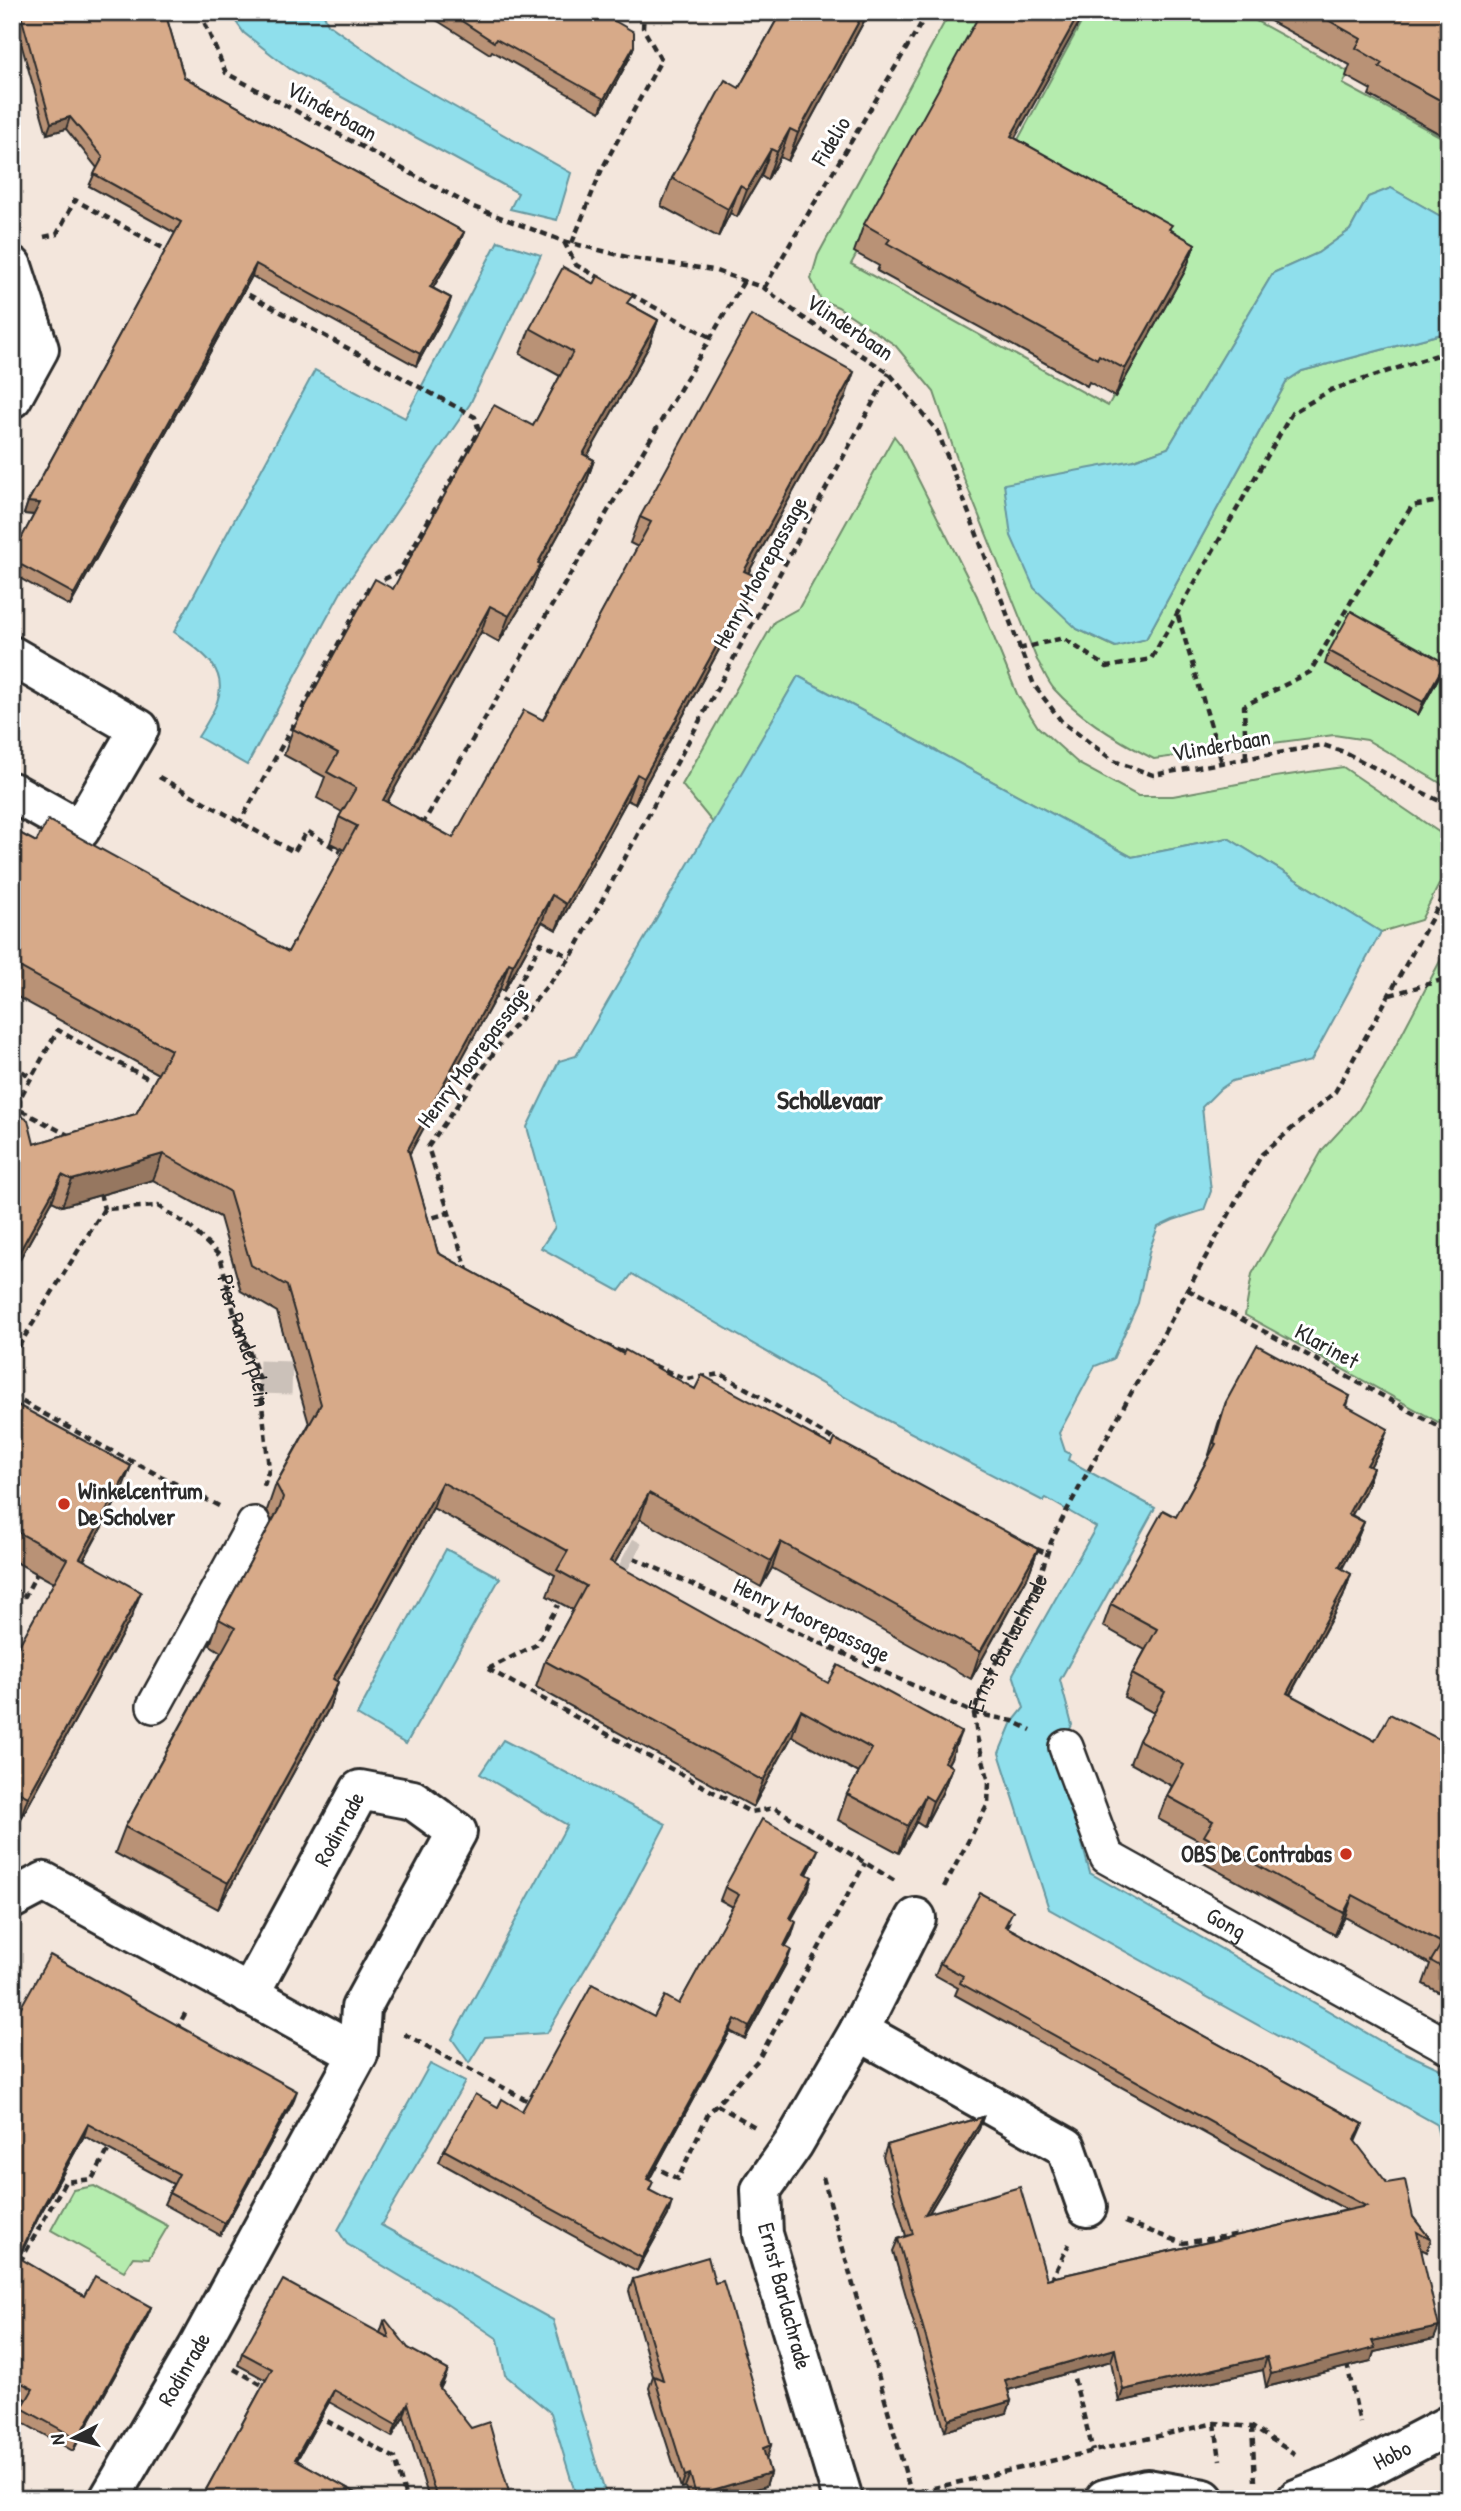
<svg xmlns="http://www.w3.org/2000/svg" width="1461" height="2511" font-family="'Patrick Hand',sans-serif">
<rect width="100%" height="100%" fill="#f3e6dc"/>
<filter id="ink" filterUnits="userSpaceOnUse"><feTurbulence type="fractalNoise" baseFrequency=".0143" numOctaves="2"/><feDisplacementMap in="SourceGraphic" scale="14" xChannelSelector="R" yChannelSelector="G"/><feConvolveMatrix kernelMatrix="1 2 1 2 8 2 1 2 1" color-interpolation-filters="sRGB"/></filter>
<g filter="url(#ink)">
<g fill="#b5ecae" stroke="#708c6c" stroke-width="2">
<path d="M950,12H990L851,264L1108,406L1183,271L1001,171L1087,12H1240L1349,72L1343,84L1449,141V221L1391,188L1368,197L1350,230L1318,253L1273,273L1168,448L1134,460L1077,629L1115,647L1146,639L1287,381L1302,371L1449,332V788L1367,740L1334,735L1154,759C1118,741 1081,719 1054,689C1047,681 1043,669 1037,660L963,476L934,392L895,345L838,307L821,300L811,279L818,255Z"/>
<polygon points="894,436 901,445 977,596 1017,694 1038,727 1079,764 1138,796 1173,796 1275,777 1343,767 1449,839 1449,865 1421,920 1381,932 1228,838 1132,857 798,676 713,823 682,785 774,622 799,608"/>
<polygon points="1449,944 1449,1428 1245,1315 1252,1274 1323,1149 1358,1111 1384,1068"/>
<polygon points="94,2186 168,2226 149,2258 133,2257 124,2271 51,2230 73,2190"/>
</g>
<g fill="#8fdfec" stroke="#67979f" stroke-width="2">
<polygon points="229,12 323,12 328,24 409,81 571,173 557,220 510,209 518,193 290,69 244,33"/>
<polygon points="1391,188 1449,221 1449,332 1302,371 1287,381 1146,639 1116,647 1077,629 1034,588 1011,536 1004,484 1134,460 1168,448 1273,273 1318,253 1350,230 1368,197"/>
<path d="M498,241L541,255L470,404L341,592L247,765L198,737C205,726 213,714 217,702C230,667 197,649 174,632L315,370L405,418Z"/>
<polygon points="798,676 1132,857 1228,838 1381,932 1311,1061 1232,1081 1219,1090 1202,1107 1211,1191 1204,1210 1173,1220 1158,1227 1150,1248 1138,1303 1113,1359 1095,1366 1059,1433 1065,1451 1070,1454 1068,1460 1155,1508 1060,1680 1072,1725 1058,1754 1090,1873 1384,2043 1449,2073 1449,2179 1436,2124 1049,1909 999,1753 1011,1724 1024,1708 1013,1674 1096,1527 1046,1498 1043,1501 869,1411 632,1274 619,1291 541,1248 555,1227 527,1127 559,1061 576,1056"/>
<polygon points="446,1549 500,1578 406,1744 357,1715"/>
<polygon points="503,1740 666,1824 625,1902 547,2033 485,2037 469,2063 452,2039 567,1825 480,1774"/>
<polygon points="430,2064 465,2082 381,2225 553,2320 607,2499 577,2499 551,2413 505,2375 498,2339 445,2303 347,2244 338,2230"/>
</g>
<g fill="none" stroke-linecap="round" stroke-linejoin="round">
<g stroke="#cbc1b9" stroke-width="33" stroke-dasharray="33 17" stroke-linecap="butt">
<polyline points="259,1377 296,1378 336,1399"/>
<polyline points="581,1530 634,1558"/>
</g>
<defs>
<g id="pedestrian">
<polyline points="154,1706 254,1524"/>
<path id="s3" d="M1066,1747L1107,1857L1449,2047"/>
</g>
<g id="minor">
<polyline points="12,266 39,349 12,398"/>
<polyline points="12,656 139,729 80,830 12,792"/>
<polyline points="12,1899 44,1882 358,2054 197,2349 109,2499"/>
<path id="s4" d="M249,1995L360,1790L413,1800L457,1832L361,2008L358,2054"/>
<polyline points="859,2031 916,1918"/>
<polyline points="843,2499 763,2234 761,2190 794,2143 859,2031 1066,2147 1087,2207"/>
<path id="s5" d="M1297,2499L1342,2481L1449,2425"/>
</g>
<polyline id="tertiary" points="1105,2499 1147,2489 1204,2499"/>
</defs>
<use href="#pedestrian" stroke="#2b2b2b" stroke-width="38"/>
<use href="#minor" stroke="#2b2b2b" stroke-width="44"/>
<use href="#tertiary" stroke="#2b2b2b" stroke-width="44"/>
<g stroke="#2b2b2b" stroke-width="4.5" stroke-dasharray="7 5" stroke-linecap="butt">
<polyline points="200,12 226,73 471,206 563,241 631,258 713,270 764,288 802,317 889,373 938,432 1034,685 1062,722 1114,761 1153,775 1323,745 1344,752 1449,806"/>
<polyline points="44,237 57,234 75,200 172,253"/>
<polyline points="564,242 576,265 600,278"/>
<polyline points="572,243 602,169 661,60 643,28 644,12"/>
<polyline points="764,288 928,12"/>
<polyline points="238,289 475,417 479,431 399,572 370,586 240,822"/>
<polyline points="630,294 710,337"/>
<polyline points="1178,616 1222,763"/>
<polyline points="1019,649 1063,638 1107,667 1151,659 1292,413 1331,390 1449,351"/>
<polyline points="1246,758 1244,706 1310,672 1352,600 1412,506 1449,499"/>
<polyline points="159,777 294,852 307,831 341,852"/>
<polyline points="422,825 744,281"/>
<polyline points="491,994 509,1003 541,943 571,957"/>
<polyline points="1390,995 1449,978"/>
<polyline points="12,1065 31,1077"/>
<polyline points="70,1136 20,1110 20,1098 58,1030 98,1053 148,1078"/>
<polyline points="100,1193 104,1209"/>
<polyline points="422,1221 448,1213"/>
<polyline points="468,1273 428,1147 502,1041 571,957 889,373"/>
<polyline points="1188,1290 1449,1432"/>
<polyline points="605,1345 629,1355"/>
<path id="s1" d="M12,1357L104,1209L158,1206L189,1226L220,1256L234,1312L259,1377L269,1469L264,1486"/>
<polyline points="643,1361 686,1379 721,1374 840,1443"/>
<polyline points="12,1396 106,1448 219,1506"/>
<polyline points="1026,1544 1048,1554"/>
<polyline points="634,1558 974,1713 1013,1721 1031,1730"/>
<polyline points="12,1589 25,1596 37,1573"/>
<polyline points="488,1669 750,1812 775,1808 895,1881"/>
<polyline points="488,1669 536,1645 558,1605"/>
<path id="s2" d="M944,1887L988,1804L989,1782L977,1737L974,1713L981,1690L1037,1586L1051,1542L1066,1512L1262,1154L1335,1092L1449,887"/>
<polyline points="176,2030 187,2010"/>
<polyline points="404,2034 532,2103"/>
<polyline points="717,2105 755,2127"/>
<polyline points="651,2165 678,2179 708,2114 758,2060 865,1863"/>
<polyline points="823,2177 911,2493"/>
<polyline points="1125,2222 1183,2243 1241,2234"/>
<polyline points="20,2262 65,2182 92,2179 112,2144"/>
<polyline points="1051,2281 1069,2244"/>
<polyline points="1347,2364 1360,2423"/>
<polyline points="1071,2367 1093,2451"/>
<polyline points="234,2369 266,2387"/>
<polyline points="316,2415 395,2458 406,2499"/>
<polyline points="1215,2423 1220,2460"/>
<polyline points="1252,2427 1255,2481"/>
<polyline points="12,2489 31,2499"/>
<polyline points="886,2499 1215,2423 1252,2427 1295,2454"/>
</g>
<use href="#pedestrian" stroke="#fff" stroke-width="33"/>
<use href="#minor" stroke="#fff" stroke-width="38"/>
<use href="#tertiary" stroke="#fff" stroke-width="38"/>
</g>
<g fill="#b99276" stroke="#2b2b2b" stroke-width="2">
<polygon points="12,12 165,12 184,77 464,232 459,244 433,288 451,298 447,310 416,366 252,276 70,606 12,574 12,556 34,515 24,514 28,502 175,233 89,186 97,168 66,129 47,134"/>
<polygon points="422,12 599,12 634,46 629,59 600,112 492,51 490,54 441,23"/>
<polygon points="781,12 869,12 788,161 780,157 767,180 761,176 737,217 730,213 718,237 661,206 672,178 739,88"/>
<polygon points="1254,12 1449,12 1449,139 1369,95 1371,90 1346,76 1350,65"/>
<polygon points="1015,138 1195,244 1185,271 1115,397 1089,382 1087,386 877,271 879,266 854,252 864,224"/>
<polygon points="629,304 658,320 649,346 587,456 594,460 585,486 538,572 531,590 499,642 481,632 387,802 453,838 543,720 638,547 630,543 640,517 845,398 748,573 755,576 745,602 635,804 627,800 556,930 542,922 504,991 500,989 409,1154 438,1253 623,1354 695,1389 832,1446 1038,1549 1028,1576 971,1679 772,1568 761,1587 640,1519 614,1564 951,1758 948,1764 952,1767 942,1793 924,1827 916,1822 899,1853 838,1820 847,1794 859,1773 792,1736 753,1807 536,1687 545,1661 573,1610 547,1596 555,1575 433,1508 337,1681 338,1682 329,1708 218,1909 115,1853 125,1827 221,1652 210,1645 219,1619 272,1522 267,1510 276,1484 309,1424 277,1312 241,1291 220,1217 153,1180 62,1206 52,1201 12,1273 12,1111 34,1144 136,1114 158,1074 12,994 12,829 36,842 288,952 344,850 330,843 339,817 342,812 317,798 325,777 284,755 293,729 393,589 533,426 560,376 520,354 530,328"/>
<polygon points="1329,651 1445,663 1440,675 1418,715 1325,664"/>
<polygon points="1350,1396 1347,1406 1379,1451 1370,1467 1373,1468 1365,1491 1352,1515 1364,1522 1355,1544 1342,1569 1351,1574 1343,1597 1290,1695 1375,1741 1449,1744 1449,1998 1423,1984 1430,1964 1345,1917 1335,1935 1196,1859 1202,1842 1158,1819 1167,1796 1172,1786 1130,1763 1139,1740 1154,1713 1124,1697 1132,1674 1145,1650 1103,1626 1111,1604 1176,1517 1208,1458 1218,1424 1226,1402"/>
<polygon points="12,1402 121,1492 84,1560 131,1618 18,1824 12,1820 12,1658 54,1583 12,1560"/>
<polygon points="813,1862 807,1874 808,1890 791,1919 792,1935 785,1947 787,1962 745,2039 730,2031 649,2180 650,2191 668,2215 637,2271 439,2162 444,2150 498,2107 522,2111 654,2017 679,2004 733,1907 720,1900 725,1887"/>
<polygon points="1009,1923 1007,1927 1363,2124 1355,2142 1431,2240 1427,2252 1421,2249 1434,2339 1374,2352 1371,2361 1266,2387 1263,2370 1119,2402 1111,2361 1008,2390 1011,2401 1007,2413 945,2431 893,2251 898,2239 906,2236 883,2157 887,2145 983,2117 979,2129 929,2213 1047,2279 1347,2210 1266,2167 955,1995 958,1988 935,1975 940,1963"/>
<polygon points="12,2023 293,2102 220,2235 164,2204 173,2184 84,2136 38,2218 19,2258 84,2296 151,2307 146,2319 73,2451 18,2420 27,2400 12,2392"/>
<polygon points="633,2279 715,2283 771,2445 766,2458 770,2473 766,2486 721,2499 689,2499 685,2487 681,2488 649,2388 653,2376 629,2291"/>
<polygon points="384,2321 408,2348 443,2383 440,2389 511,2499 429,2499 404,2416 392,2437 329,2402 297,2460 358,2494 356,2499 201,2499 266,2380 238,2365 242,2353 380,2333"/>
</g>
<g fill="#967760" stroke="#2b2b2b" stroke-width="2">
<polygon points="864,12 869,12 788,161 798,133"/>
<polygon points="1080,12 1085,12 1001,163 1011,136"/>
<polygon points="634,46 629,59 600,112 604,99"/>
<polygon points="70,117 66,129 47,134 51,123"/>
<polygon points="790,129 780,157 767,180 777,152"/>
<polygon points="771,149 761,176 737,217 747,190"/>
<polygon points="740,186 730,213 718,237 728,209"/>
<polygon points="464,232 459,244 426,299 430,287"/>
<polygon points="1195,244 1185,271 1115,397 1125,369"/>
<polygon points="256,264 252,276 70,606 74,594"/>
<polygon points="451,298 447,310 416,366 420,354"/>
<polygon points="658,320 649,346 574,480 583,454"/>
<polygon points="854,372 845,398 735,597 744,571"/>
<polygon points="594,460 585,486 538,572 531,590 499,642 509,616"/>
<polygon points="28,502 40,503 36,515 24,514"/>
<polygon points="755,576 745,602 635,804 644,778"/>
<polygon points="490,606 481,632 374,826 383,800"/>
<polygon points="1445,663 1440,675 1418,715 1423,702"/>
<polygon points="637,774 627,800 556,930 566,904"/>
<polygon points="552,895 542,922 504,991 513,965"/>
<polygon points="509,963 500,989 398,1175 408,1149"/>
<polygon points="163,1154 153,1180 62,1206 72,1180"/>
<polygon points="62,1175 52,1201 12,1273 12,1265"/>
<polygon points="1388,1429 1379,1451 1359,1487 1367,1465"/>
<polygon points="131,1466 121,1492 70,1584 80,1558"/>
<polygon points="1373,1468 1365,1491 1340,1536 1348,1514"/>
<polygon points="442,1482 433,1508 324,1705 333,1679"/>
<polygon points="649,1493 640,1519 601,1587 610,1561"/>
<polygon points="1364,1522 1355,1544 1330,1590 1339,1567"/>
<polygon points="781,1542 772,1568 761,1587 771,1561"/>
<polygon points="1038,1549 1028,1576 971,1679 980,1652"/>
<polygon points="1351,1574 1343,1597 1278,1716 1287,1693"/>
<polygon points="141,1592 131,1618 18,1824 28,1797"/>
<polygon points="338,1682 329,1708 218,1909 228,1883"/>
<polygon points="801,1710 792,1736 753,1807 763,1781"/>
<polygon points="961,1732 951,1758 934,1788 944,1762"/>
<polygon points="952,1767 942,1793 924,1827 933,1801"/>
<polygon points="925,1796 916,1822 899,1853 908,1826"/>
<polygon points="818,1850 813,1862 801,1886 805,1873"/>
<polygon points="812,1877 808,1890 785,1931 790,1918"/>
<polygon points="1353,1895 1345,1917 1335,1935 1344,1913"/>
<polygon points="796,1922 792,1935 779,1958 784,1946"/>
<polygon points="791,1950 787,1962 745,2039 749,2027"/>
<polygon points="735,2019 730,2031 643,2191 647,2179"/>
<polygon points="297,2091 293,2102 220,2235 225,2223"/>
<polygon points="983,2117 979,2129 921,2226 925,2214"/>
<polygon points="88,2124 84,2136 38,2218 13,2269 18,2257 43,2206"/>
<polygon points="672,2202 668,2215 637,2271 642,2258"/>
<polygon points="151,2307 146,2319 73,2451 78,2439"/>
<polygon points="1439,2327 1434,2339 1374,2352 1371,2361 1266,2387 1271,2374 1372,2341"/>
<polygon points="1115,2349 1111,2361 1001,2392 1005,2380"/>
<polygon points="1267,2357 1263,2370 1119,2402 1123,2390"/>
<polygon points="448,2370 443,2383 434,2400 439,2387"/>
<polygon points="334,2390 329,2402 290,2472 295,2459"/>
<polygon points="1011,2401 1007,2413 945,2431 949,2419"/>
<polygon points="408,2403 404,2416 392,2437 396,2425"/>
<polygon points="771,2445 767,2458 758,2461 763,2448"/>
<polygon points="770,2473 766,2486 721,2499 694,2499 696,2495"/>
<polygon points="690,2474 685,2487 681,2488 685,2476"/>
</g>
<g fill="#d7aa89" stroke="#2b2b2b" stroke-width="2">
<polygon points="20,12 165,12 184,77 464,232 430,287 451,298 420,354 256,264 74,594 12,560 12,556 40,503 28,502 181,222 94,174 103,157 70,117 51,123"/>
<polygon points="448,12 599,12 634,32 634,46 604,99 496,39 494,42"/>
<polygon points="781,12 864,12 798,133 790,129 777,152 771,149 747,190 740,186 728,209 672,178 725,80 739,88"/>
<polygon points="981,12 1080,12 1011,136 1172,225 1169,229 1195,244 1125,369 1099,355 1097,359 1011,312 887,243 890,239 864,224"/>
<polygon points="1314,12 1449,12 1449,105 1379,67 1382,63 1356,48 1361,39"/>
<polygon points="563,267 594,284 598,276 633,295 627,303 658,320 583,454 594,460 538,563 541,564 509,616 490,606 383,800 453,838 524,710 543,720 651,522 640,517 751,315 854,372 744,571 755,576 644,778 637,774 566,904 552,895 513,965 509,963 408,1149 438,1253 623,1354 625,1350 695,1389 702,1375 832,1446 835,1439 1038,1549 980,1652 781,1542 771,1561 649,1493 610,1561 828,1683 838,1665 961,1732 944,1762 952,1767 933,1801 925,1796 908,1826 847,1794 872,1749 801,1710 763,1781 545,1661 586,1586 557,1570 568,1551 442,1482 333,1679 338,1682 228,1883 125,1827 235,1628 219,1619 280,1507 283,1497 276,1484 321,1404 287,1286 251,1265 229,1191 163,1154 72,1180 62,1175 12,1265 12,1111 28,1120 34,1144 136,1114 171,1050 12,963 12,829 36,842 48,820 288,952 357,826 339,817 356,788 327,772 338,753 293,729 375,579 393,589 494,405 533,426 573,352 530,328"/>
<polygon points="1351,611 1445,663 1423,702 1329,651"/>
<polygon points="12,1285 17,1300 12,1308"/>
<polygon points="1257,1345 1350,1396 1345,1405 1388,1429 1367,1465 1373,1468 1348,1514 1364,1522 1339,1567 1351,1574 1287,1693 1375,1741 1390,1714 1449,1744 1449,1971 1431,1961 1442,1943 1353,1895 1344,1913 1204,1836 1213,1821 1167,1796 1184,1765 1139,1740 1165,1692 1132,1674 1157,1629 1111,1604 1163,1510 1176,1517 1216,1444 1214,1443 1226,1402"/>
<polygon points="12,1402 131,1466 80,1558 141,1592 28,1797 12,1789 12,1658 67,1559 12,1529"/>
<polygon points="762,1819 818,1850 805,1873 812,1877 790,1918 796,1922 784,1946 791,1950 749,2027 735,2019 647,2179 653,2182 649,2190 672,2202 642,2258 444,2150 475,2094 498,2107 502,2099 522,2111 592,1984 654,2017 665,1996 679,2004 739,1895 725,1887"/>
<polygon points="980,1893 1013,1911 1005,1926 1363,2124 1354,2140 1387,2183 1405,2180 1413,2217 1431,2240 1417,2232 1439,2327 1372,2341 1375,2348 1271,2374 1267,2357 1123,2390 1115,2349 1005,2380 1011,2401 949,2419 898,2239 913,2234 887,2145 983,2117 925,2214 1020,2187 1047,2279 1366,2206 1270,2155 960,1983 963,1976 940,1963"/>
<polygon points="50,1955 297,2091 225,2223 169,2193 179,2174 88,2124 43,2206 18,2257 84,2296 95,2276 151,2307 78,2439 22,2408 33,2389 12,2378 12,2023"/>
<polygon points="708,2257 715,2283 723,2281 771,2445 763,2448 770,2473 696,2495 690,2474 685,2476 654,2376 663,2380 633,2279"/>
<polygon points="283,2280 389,2338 384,2321 386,2320 408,2348 448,2370 439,2387 471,2428 489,2422 511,2499 437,2499 408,2403 396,2425 334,2390 295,2459 358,2494 355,2499 201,2499 272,2369 242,2353"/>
</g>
</g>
<g fill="#c8321e" stroke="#fff" stroke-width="2.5">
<circle cx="64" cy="1504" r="7"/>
<circle cx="1346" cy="1854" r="7"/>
</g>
<g text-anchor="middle" stroke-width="6" stroke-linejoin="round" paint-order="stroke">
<g font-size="23" fill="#2b2b2b" stroke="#fff">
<text transform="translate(332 111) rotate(29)" y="8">Vlinderbaan</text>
<text transform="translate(831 141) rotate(-59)" y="8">Fidelio</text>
<text transform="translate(850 327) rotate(34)" y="8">Vlinderbaan</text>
<text transform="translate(760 572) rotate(-61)" y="8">Henry Moorepassage</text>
<text transform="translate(1221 745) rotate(-10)" y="8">Vlinderbaan</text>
<text transform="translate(473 1057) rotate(-53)" y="8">Henry Moorepassage</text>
<text dy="8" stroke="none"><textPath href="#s1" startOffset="397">Pier Panderplein</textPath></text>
<text transform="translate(1327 1346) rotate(29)" y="8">Klarinet</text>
<text transform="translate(812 1620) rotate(25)" y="8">Henry Moorepassage</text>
<text dy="8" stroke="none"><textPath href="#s2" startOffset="264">Ernst Barlachrade</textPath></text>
<text dy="8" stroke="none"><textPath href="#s4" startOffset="189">Rodinrade</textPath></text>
<text dy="8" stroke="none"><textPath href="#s3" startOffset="254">Gong</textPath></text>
<text transform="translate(785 2296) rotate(75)" y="8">Ernst Barlachrade</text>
<text transform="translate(184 2369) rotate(-60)" y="8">Rodinrade</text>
<text dy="8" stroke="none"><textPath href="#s5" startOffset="105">Hobo</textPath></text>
</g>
<g font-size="23" font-weight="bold" fill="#2b2b2b" stroke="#fff" text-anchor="start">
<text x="78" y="1499">Winkelcentrum<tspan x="78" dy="26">De Scholver</tspan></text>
<text x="1332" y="1862" text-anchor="end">OBS De Contrabas</text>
</g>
<g font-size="26" font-weight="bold" fill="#2b2b2b" stroke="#fff">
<text x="830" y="1109">Schollevaar</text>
</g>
</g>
<rect width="1461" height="2511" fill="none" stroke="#fff" stroke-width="42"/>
<rect x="21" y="21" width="1419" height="2469" fill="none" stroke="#2b2b2b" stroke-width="2.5" filter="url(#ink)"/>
<g transform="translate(74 2438) rotate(264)" stroke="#ffffff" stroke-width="5" paint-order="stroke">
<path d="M0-5L12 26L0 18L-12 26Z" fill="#2b2b2b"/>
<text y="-10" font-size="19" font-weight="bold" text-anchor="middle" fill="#2b2b2b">N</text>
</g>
</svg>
